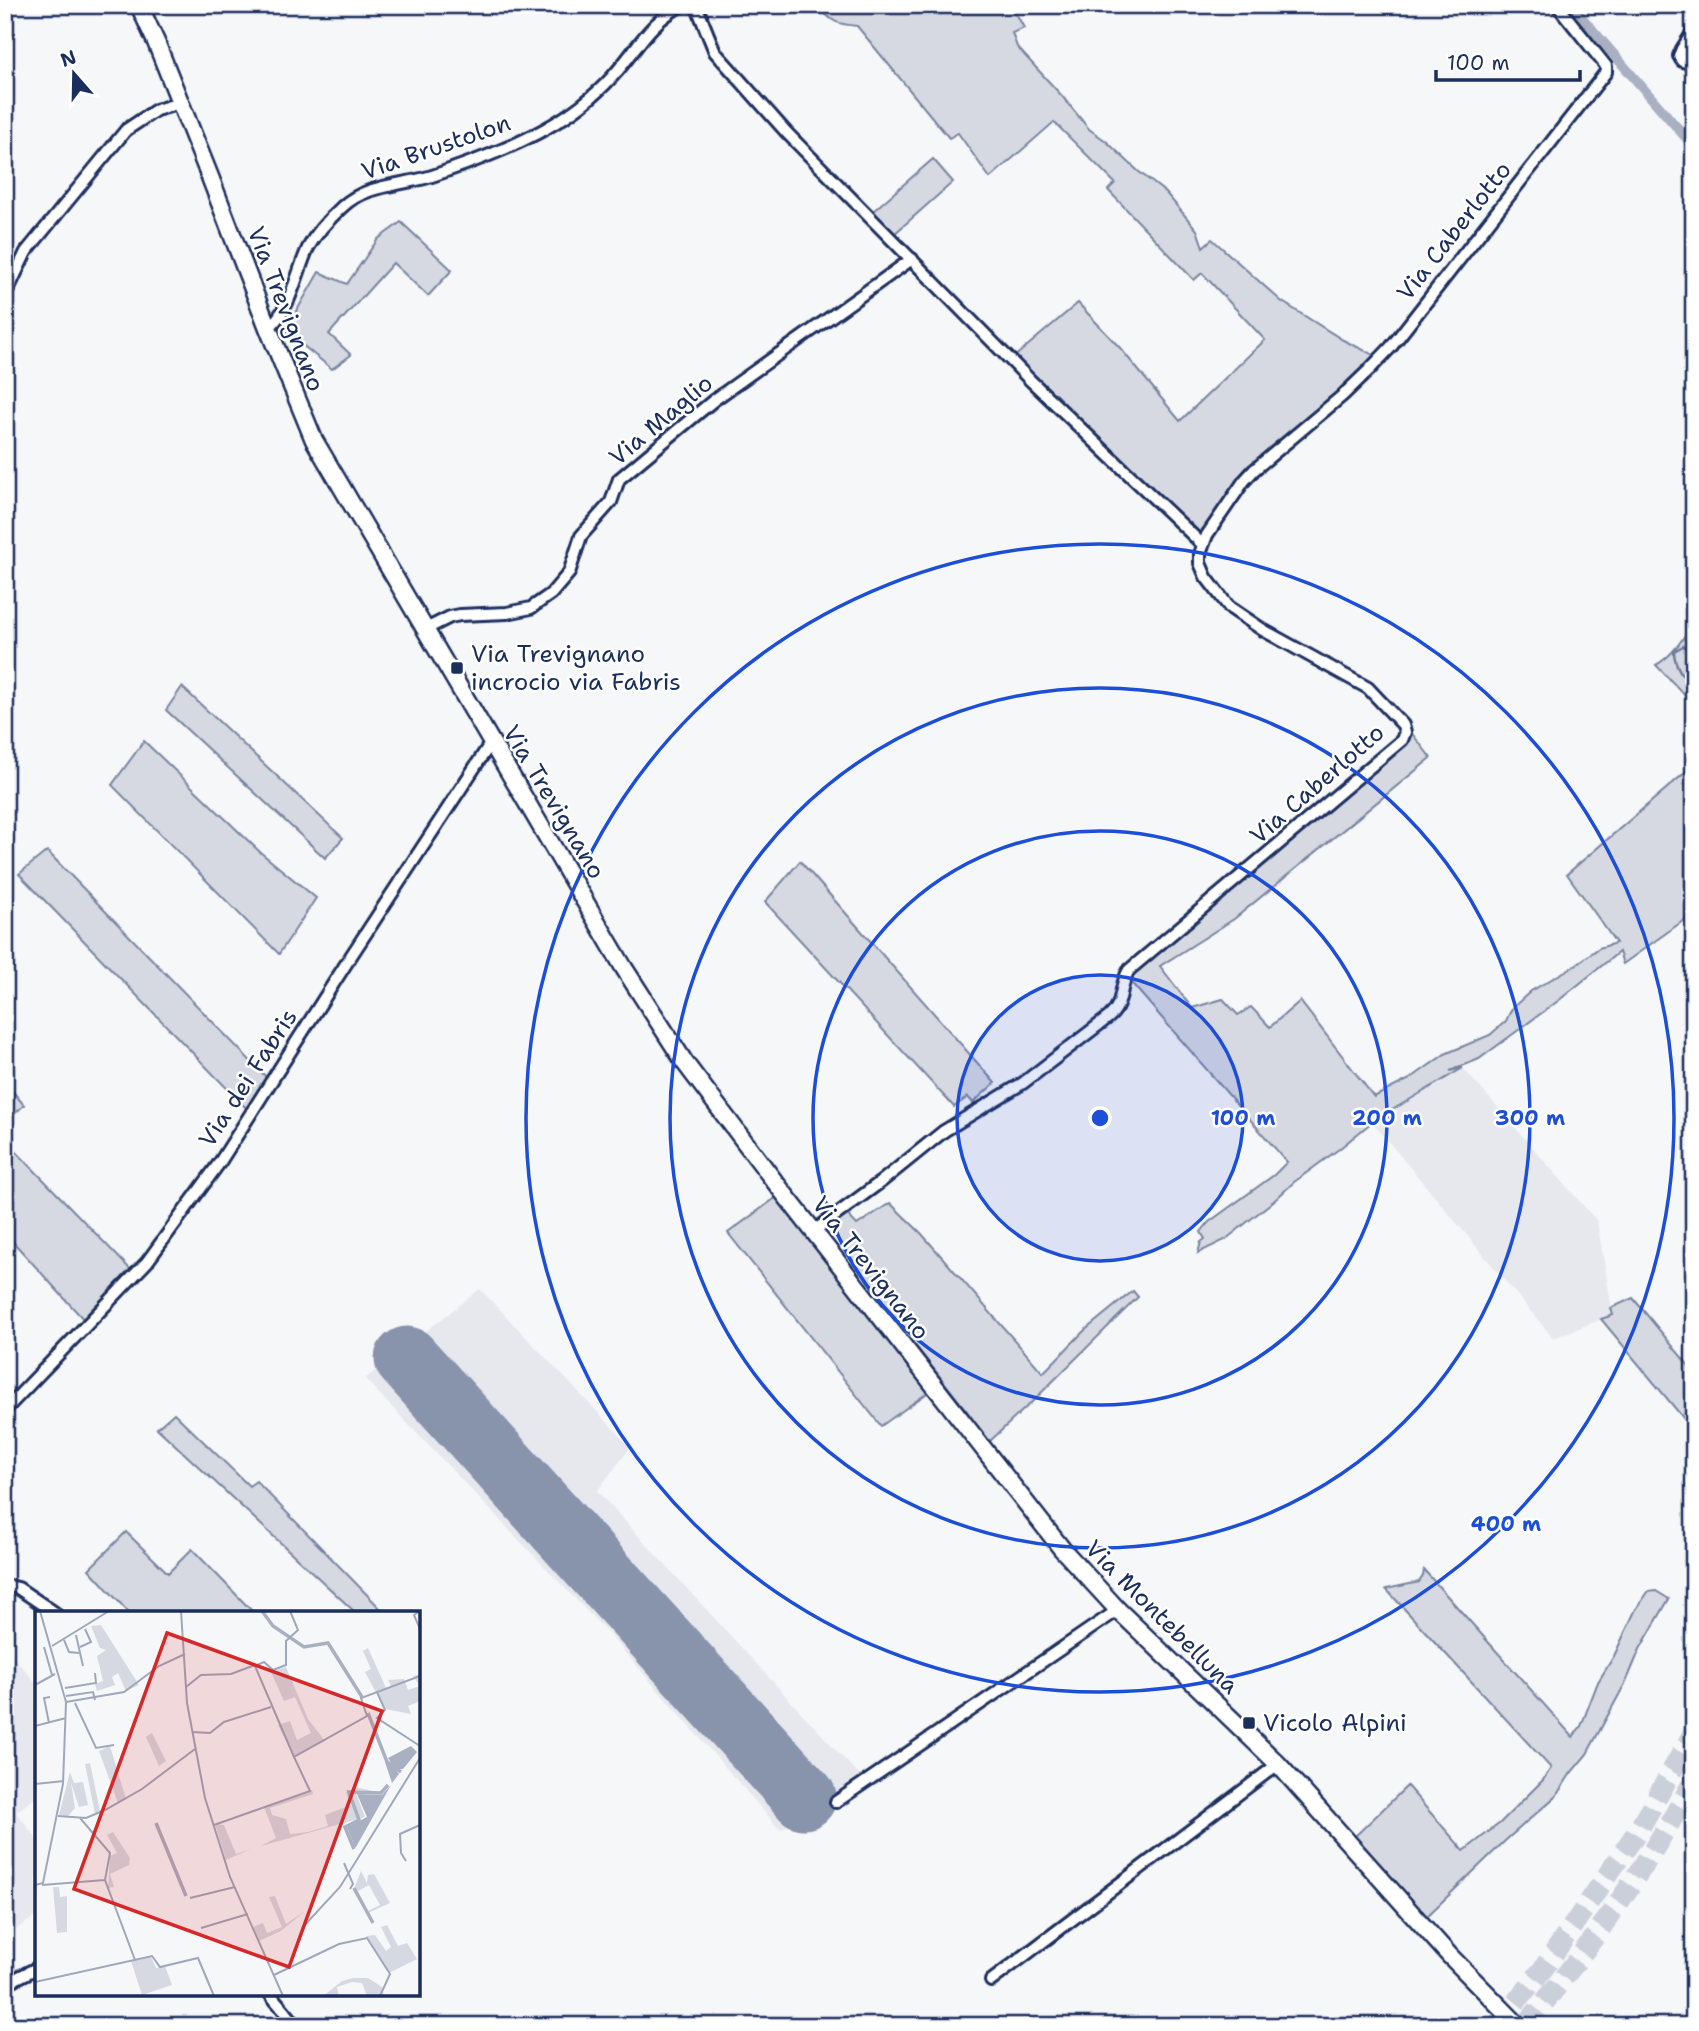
<svg xmlns="http://www.w3.org/2000/svg" width="1699" height="2031" font-family="'Shantell Sans',sans-serif">
<rect width="100%" height="100%" fill="#f6f7f9"/>
<filter id="ink" filterUnits="userSpaceOnUse"><feTurbulence type="fractalNoise" baseFrequency=".0143" numOctaves="2"/><feDisplacementMap in="SourceGraphic" scale="14" xChannelSelector="R" yChannelSelector="G"/><feConvolveMatrix kernelMatrix="1 2 1 2 8 2 1 2 1" color-interpolation-filters="sRGB"/></filter>
<g filter="url(#ink)">
<g fill="#e6e8ee">
<polygon points="1463,1068 1597,1221 1613,1315 1553,1338 1372,1122"/>
<polygon points="480,1289 631,1447 597,1491 860,1776 839,1796 780,1830 607,1632 365,1379"/>
<polygon points="5,1647 37,1684 37,1796 16,1812 37,1839 37,1915 5,1937"/>
</g>
<g fill="#d6d9e2" stroke="#7884a0" stroke-width="2">
<path d="M826,5H1004L1018,17L1024,28L1012,33L1017,47L1062,96L1089,129L1106,141L1138,171L1166,193L1197,230L1203,247L1212,239L1281,301L1343,340L1376,356L1334,398L1255,467L1198,546L1006,364L1078,303L1121,349L1180,421L1265,340L1202,273L1194,280L1108,190L1115,183L1054,122L990,178L958,133L949,138L857,26C838,24 834,23 821,10Z"/>
<polygon points="933,159 953,182 893,235 873,211"/>
<polygon points="401,222 452,270 428,296 393,263 329,334 351,355 332,369 285,331 319,272 347,284 378,239"/>
<path d="M1694,621V705L1656,665C1673,656 1684,637 1694,621Z"/>
<polygon points="182,687 343,838 325,858 166,710"/>
<polygon points="1410,731 1431,758 1234,919 1160,966 1192,1008 1223,999 1238,1015 1251,1007 1270,1027 1300,1001 1374,1097 1410,1079 1445,1054 1490,1035 1506,1021 1512,1008 1531,991 1574,966 1599,948 1616,943 1567,874 1694,765 1694,913 1623,964 1619,952 1558,1001 1479,1059 1450,1071 1463,1068 1372,1122 1339,1149 1294,1182 1277,1198 1225,1240 1198,1253 1201,1242 1205,1239 1201,1232 1209,1222 1274,1175 1287,1162 1122,972"/>
<polygon points="144,741 260,852 316,898 279,954 112,785"/>
<polygon points="47,851 267,1078 247,1109 19,874"/>
<polygon points="800,861 995,1083 973,1103 968,1097 954,1107 765,902"/>
<polygon points="5,1082 24,1105 5,1123"/>
<polygon points="5,1140 132,1271 85,1321 5,1233"/>
<polygon points="778,1196 930,1391 881,1426 728,1233"/>
<polygon points="890,1203 921,1233 1043,1373 1084,1331 1133,1291 1138,1297 1035,1399 989,1442 967,1411 911,1340 822,1218 843,1210 857,1225"/>
<polygon points="1633,1298 1694,1372 1694,1431 1601,1319 1613,1315 1611,1308"/>
<polygon points="174,1413 249,1486 256,1481 382,1610 379,1613 356,1613 157,1428"/>
<polygon points="126,1532 168,1573 192,1549 254,1613 129,1613 89,1569"/>
<polygon points="1424,1570 1573,1737 1581,1726 1598,1682 1614,1656 1635,1611 1648,1592 1656,1591 1669,1599 1640,1649 1627,1680 1587,1754 1571,1773 1556,1796 1506,1840 1421,1922 1349,1842 1407,1786 1464,1851 1500,1823 1543,1780 1551,1768 1386,1589 1419,1582 1423,1576"/>
</g>
<g fill="none" stroke-linecap="round" stroke-linejoin="round">
<path stroke="#707c99" stroke-width="2.5" d="M1694,640L1674,651C1674,666 1684,678 1694,689"/>
<polyline stroke="#a9b0c1" stroke-width="10" points="1571,5 1694,147"/>
<polyline stroke="#8893ac" stroke-width="65" points="407,1359 804,1797"/>
<g stroke="#cacfda" stroke-width="21" stroke-dasharray="21 10" stroke-linecap="butt">
<polyline points="1496,2026 1543,1969 1639,1829 1694,1732"/>
<path d="M1525,2026C1588,1950 1647,1867 1694,1780"/>
</g>
<defs>
<g id="street">
<polyline points="696,5 715,52 787,133 1031,381 1202,544"/>
<polyline points="1694,30 1682,49 1679,56 1682,61 1694,64"/>
<polyline points="5,296 26,252 126,130 156,110 180,103"/>
<path d="M268,328C291,310 296,274 308,248C316,233 329,219 342,207C366,184 401,186 432,176C470,163 509,149 545,129C570,115 593,98 612,77C638,49 646,25 682,5"/>
<polyline points="426,629 450,617 460,615 507,613 531,608 551,594 569,573 581,536 611,502 619,479 714,400 912,259"/>
<path d="M814,1231L882,1181L944,1131L1023,1083L1109,1017C1125,1003 1118,987 1129,970L1402,740L1405,732L1403,725L1368,688L1263,630L1229,607L1206,577L1200,563V554L1207,535L1244,481L1254,470L1342,396L1369,370L1391,347L1606,72V66L1557,5"/>
<polyline points="5,1410 147,1262 220,1162 351,956 492,741"/>
<polyline points="5,1585 18,1588 55,1613"/>
<polyline points="836,1802 1118,1610"/>
<polyline points="991,1981 1278,1764"/>
<polyline points="5,1984 37,1968"/>
<polyline points="270,1994 297,2026"/>
</g>
<polyline id="secondary" points="139,5 156,42 210,177 268,328 314,440 624,968 685,1063 775,1182 1062,1549 1118,1610 1278,1764 1450,1956 1519,2026"/>
</defs>
<use href="#street" stroke="#1b2f5e" stroke-width="16"/>
<use href="#secondary" stroke="#1b2f5e" stroke-width="21"/>
<use href="#street" stroke="#fff" stroke-width="10"/>
<use href="#secondary" stroke="#fff" stroke-width="16"/>
</g>
</g>
<circle cx="1100" cy="1118" r="143" fill="#1d4ed8" fill-opacity=".12"/>
<g fill="none" stroke="#1d4ed8" stroke-width="3.5">
<circle cx="1100" cy="1118" r="143"/>
<circle cx="1100" cy="1118" r="287"/>
<circle cx="1100" cy="1118" r="430"/>
<circle cx="1100" cy="1118" r="574"/>
</g>
<g fill="#1b2f5e" stroke="#fff" stroke-width="2.5">
<rect x="450" y="661" width="14" height="14" rx="3.5"/>
<rect x="1242" y="1716" width="14" height="14" rx="3.5"/>
</g>
<g text-anchor="middle" stroke-width="5" stroke-linejoin="round" paint-order="stroke">
<g font-size="24" fill="#1b2f5e" stroke="#fff">
<text transform="translate(436 147) rotate(-19)" y="8">Via Brustolon</text>
<text transform="translate(1454 231) rotate(-52)" y="8">Via Caberlotto</text>
<text transform="translate(286 309) rotate(69)" y="8">Via Trevignano</text>
<text transform="translate(661 420) rotate(-40)" y="8">Via Maglio</text>
<text transform="translate(1317 784) rotate(-41)" y="8">Via Caberlotto</text>
<text transform="translate(554 802) rotate(59)" y="8">Via Trevignano</text>
<text transform="translate(248 1078) rotate(-57)" y="8">Via dei Fabris</text>
<text transform="translate(871 1268) rotate(52)" y="8">Via Trevignano</text>
<text transform="translate(1162 1617) rotate(45)" y="8">Via Montebelluna</text>
</g>
<g font-size="24" fill="#1b2f5e" stroke="#fff" text-anchor="start">
<text x="471" y="662">Via Trevignano<tspan x="471" dy="28">incrocio via Fabris</tspan></text>
<text x="1263" y="1731">Vicolo Alpini</text>
</g>
</g>
<g transform="translate(35 1611)">
<rect width="385" height="385" fill="#f6f7f9"/>
<path d="M66,14L104,74L91,80L83,62L77,66L80,74L62,80L60,73L68,70L62,45L71,39L65,37L56,15ZM333,37L351,77L356,75L353,69L369,68L373,79L385,75L378,65L385,63V90L373,95L376,103L350,98L330,61L336,58L328,40ZM251,56L273,108L290,130L259,146L243,114L255,110L262,129L276,122L260,86L249,90L236,61ZM117,122L131,150L124,155L111,126ZM75,135L91,188L83,192L64,140ZM55,152L65,200L60,203L50,153ZM35,161L39,172L48,171L53,194L44,196L36,172L40,197L33,205L24,204ZM320,176L347,182H321L330,206L226,235L241,227L229,196L277,179L278,183L235,197L237,204L251,208L255,223L273,221L293,215L290,204L316,194L311,182ZM180,213L189,214L201,243L216,238L191,249ZM78,221L95,247L94,254L75,263L79,276L73,277L75,245L82,242L72,224ZM326,260L332,272L333,264L339,263L355,292L333,302L339,314L318,280ZM334,274L345,294L333,300L321,281ZM18,276H24L25,286L32,285V321L22,322ZM240,285L251,313L270,300L246,320L224,330L218,316L228,312L232,322L247,316L234,286ZM352,314L363,335L372,332L382,348L354,362L331,325L340,324L351,340L356,336L346,316ZM116,346L121,357L130,355L137,374L107,384L96,350ZM318,367H333L347,376L349,385H332L327,372L317,371L302,376L304,385H288L307,370Z" fill="#d6d9e2" fill-rule="evenodd"/>
<path d="M376,135L382,141L368,158H360L364,163L357,172L350,151L358,155L353,147ZM356,174L321,236H320L312,216L332,206L322,183L347,184Z" fill="#a9b0c1"/>
<path fill="none" stroke="#a9b0c1" stroke-width="3.5" d="M227,0L238,15L269,36L293,32L327,86M333,102L352,151L366,161M121,212L151,285M319,238L310,216L324,209L314,181L346,182L353,174M319,277L338,312"/>
<path fill="none" stroke="#9ea7bb" stroke-width="2" d="M146,0L152,92L170,187L195,266L248,385M255,0L263,19L251,30V54L238,59L229,51L220,55L259,146M385,0L379,4L385,18M41,24L48,55M29,29L34,41L44,42M17,35L74,0M9,36L17,64M45,36L56,31L50,18M0,74L20,63M151,76L166,64L196,63L220,54M30,77L61,72L60,62M342,81L350,99L342,107L385,135M31,85L58,81L60,89M31,91L89,81L124,55L150,43M40,92L61,137L79,134M14,112L9,87L15,86M0,115L31,107M157,121L175,122L189,111L236,96M0,173L29,170M23,205L51,207L70,199L107,178L160,138M45,207L75,242L70,269L100,349M179,214L275,180L259,146L332,105L326,87L385,65M371,250L366,242L365,223L385,214M309,252L318,273L315,278M0,274L8,272L28,173L31,91L5,0M7,274L70,269M155,287L200,276M166,317L213,303M267,317L305,276L385,147M239,364L304,333L332,327L355,363L345,385M0,371L117,345L125,356L163,347L179,385"/>
<path fill="#d62828" fill-opacity="0.15" stroke="#d62828" stroke-width="3.5" d="M132,22L347,100L254,356L39,278Z"/>
<rect width="385" height="385" fill="none" stroke="#1b2f5e" stroke-width="3.5"/>
</g>
<circle cx="1100" cy="1118" r="10" fill="#1d4ed8" stroke="#fff" stroke-width="3.5"/>
<g font-size="21" text-anchor="middle" font-weight="bold" fill="#1d4ed8" stroke="#fff" stroke-width="5" stroke-linejoin="round" paint-order="stroke">
<text x="1243" y="1125">100 m</text>
<text x="1387" y="1125">200 m</text>
<text x="1530" y="1125">300 m</text>
<text x="1506" y="1531">400 m</text>
</g>
<rect width="1699" height="2031" fill="none" stroke="#fff" stroke-width="28"/>
<rect x="14" y="14" width="1671" height="2003" fill="none" stroke="#1b2f5e" stroke-width="2.5" filter="url(#ink)"/>
<g transform="translate(74 74) rotate(340)" stroke="#ffffff" stroke-width="5" paint-order="stroke">
<path d="M0-5L12 26L0 18L-12 26Z" fill="#1b2f5e"/>
<text y="-10" font-size="19" font-weight="bold" text-anchor="middle" fill="#1b2f5e">N</text>
</g>
<path d="M1436 70v10h144v-10" fill="none" stroke="#1b2f5e" stroke-width="3.5"/>
<text x="1447" y="70" font-size="21" fill="#1b2f5e" stroke="#ffffff" stroke-width="5" paint-order="stroke">100 m</text>
</svg>
